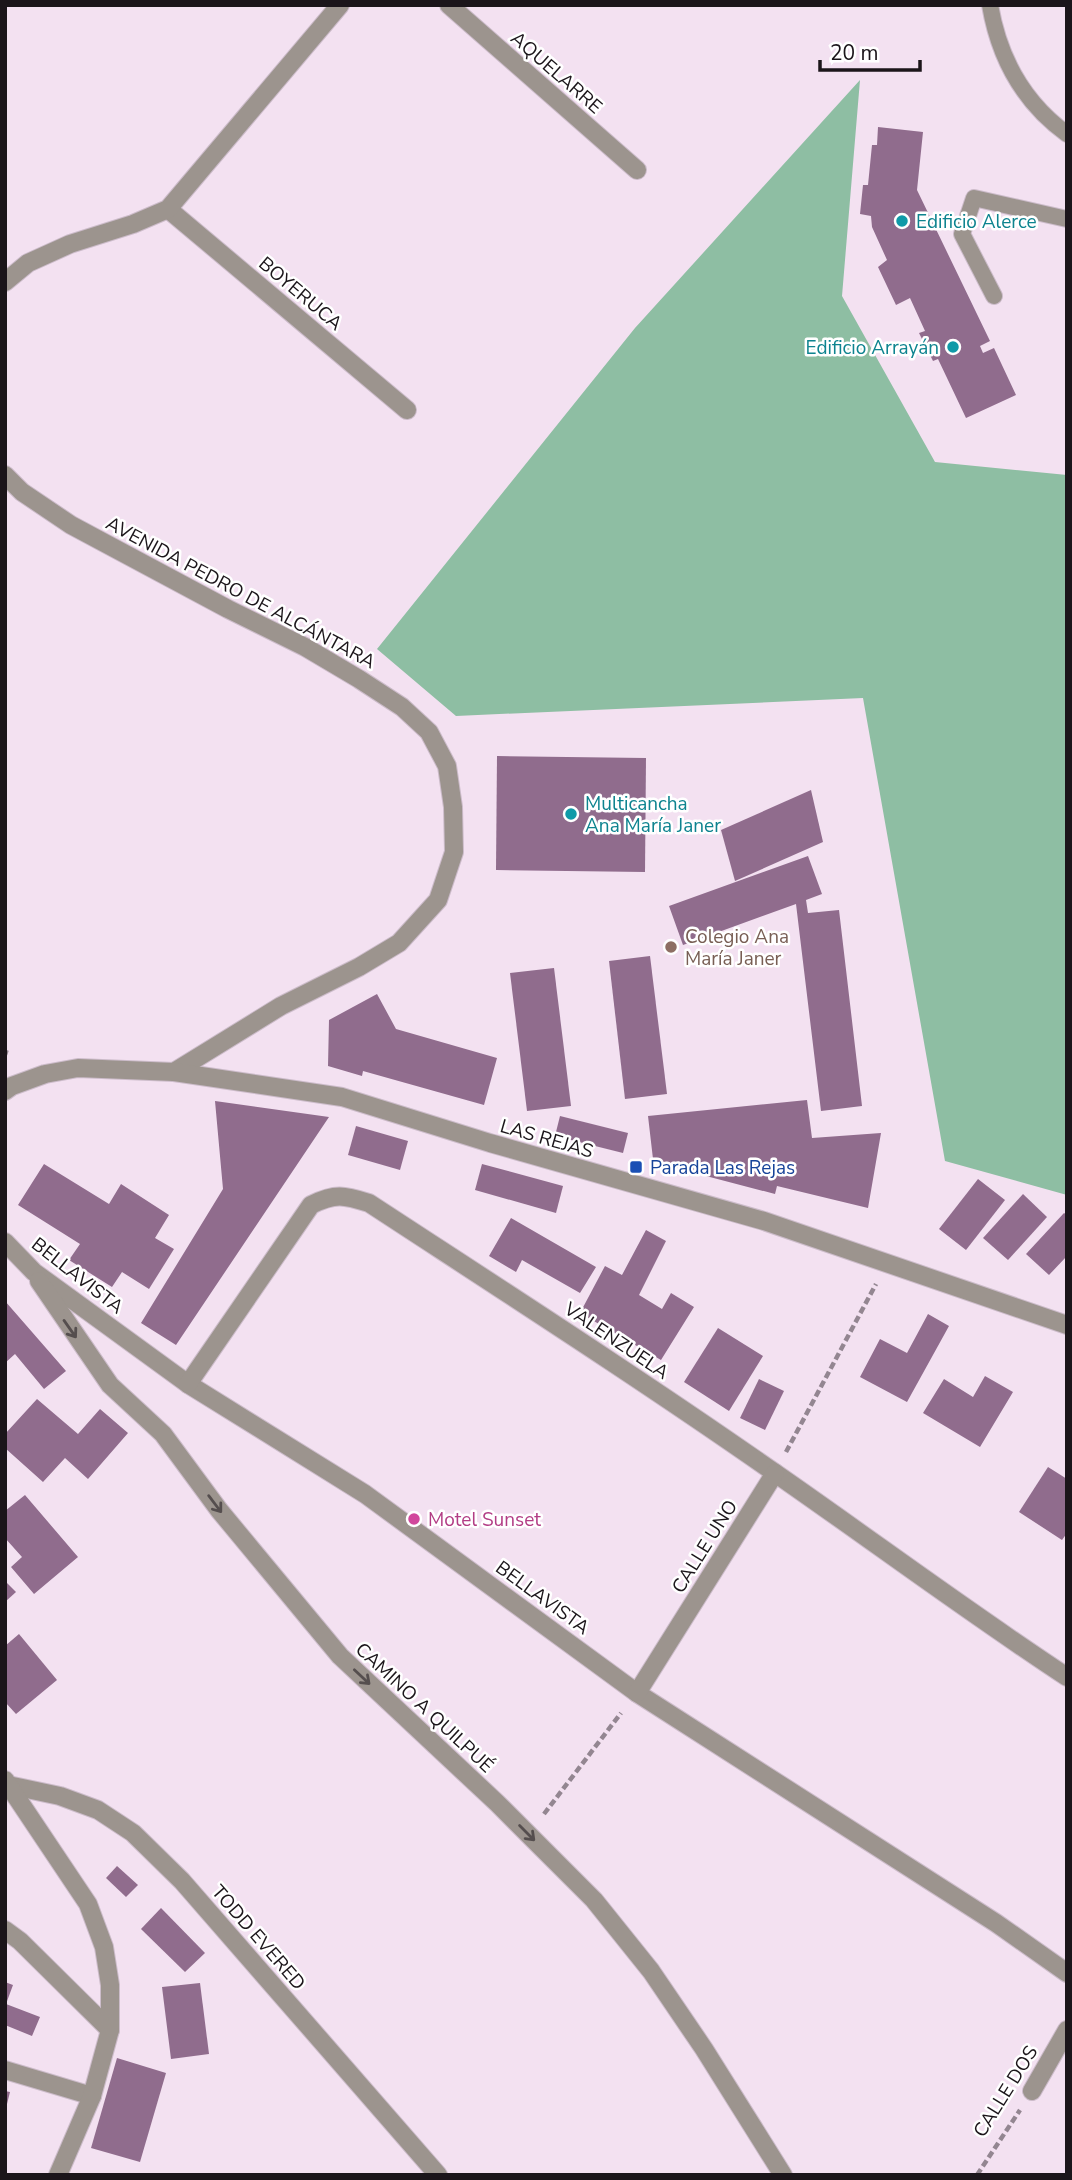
<svg xmlns="http://www.w3.org/2000/svg" width="1072" height="2180" font-family="'Nunito Sans',sans-serif">
<rect width="100%" height="100%" fill="#f3e1f1"/>
<polygon fill="#8ebea3" points="860,80 842,296 935,462 1067,475 1067,1195 945,1161 863,698 456,716 377,649 635,328"/>
<g fill="#906c8d">
<polygon points="878,127 923,132 917,190 990,341 980,346 983,353 994,348 1016,395 966,418 938,359 933,361 919,333 925,331 910,298 896,305 878,267 887,260 872,227 871,216 860,214 863,185 868,185 872,145 877,145"/>
<polygon points="497,756 646,758 645,872 496,870"/>
<polygon points="811,790 823,842 735,881 721,830"/>
<polygon points="808,856 822,894 806,900 808,913 839,910 862,1106 821,1111 796,904 683,945 669,906"/>
<polygon points="650,956 667,1094 625,1099 609,961"/>
<polygon points="554,968 571,1106 527,1111 510,973"/>
<polygon points="377,994 396,1029 497,1058 484,1105 363,1071 362,1076 328,1066 329,1020"/>
<polygon points="807,1100 812,1138 881,1133 868,1208 777,1186 775,1194 687,1171 653,1159 648,1116"/>
<polygon points="215,1101 329,1117 176,1345 141,1323 223,1189"/>
<polygon points="560,1116 628,1133 623,1153 555,1136"/>
<polygon points="356,1126 408,1141 400,1170 348,1155"/>
<polygon points="44,1164 109,1204 121,1184 169,1215 155,1238 174,1249 149,1289 122,1272 112,1287 69,1260 80,1244 18,1205"/>
<polygon points="482,1164 563,1186 556,1213 475,1190"/>
<polygon points="978,1179 1005,1200 966,1250 939,1229"/>
<polygon points="1023,1194 1047,1217 1008,1260 983,1238"/>
<polygon points="1064,1213 1067,1215 1067,1256 1049,1275 1026,1254"/>
<polygon points="511,1218 596,1267 580,1293 522,1260 516,1272 489,1256"/>
<polygon points="646,1230 666,1241 639,1295 662,1309 671,1293 694,1307 661,1360 580,1313 605,1266 622,1275"/>
<polygon points="5,1301 66,1371 44,1389 15,1354 5,1363"/>
<polygon points="928,1314 949,1326 907,1402 860,1377 880,1339 907,1353"/>
<polygon points="718,1328 763,1356 729,1411 684,1382"/>
<polygon points="985,1376 1013,1392 980,1447 923,1413 944,1379 973,1397"/>
<polygon points="759,1379 784,1391 765,1430 740,1418"/>
<polygon points="37,1399 78,1434 100,1409 128,1433 88,1479 65,1458 43,1482 5,1448 5,1434"/>
<polygon points="1048,1467 1067,1479 1067,1533 1062,1540 1019,1512"/>
<polygon points="25,1495 78,1557 34,1594 11,1567 22,1557 5,1538 5,1511"/>
<polygon points="5,1581 16,1592 5,1602"/>
<polygon points="19,1634 57,1680 16,1714 5,1702 5,1646"/>
<polygon points="117,1866 138,1885 126,1897 106,1878"/>
<polygon points="161,1908 205,1953 185,1972 141,1929"/>
<polygon points="5,1982 13,1985 6,2004 40,2017 32,2036 5,2025"/>
<polygon points="200,1983 209,2054 171,2059 162,1987"/>
<polygon points="117,2058 166,2073 140,2162 91,2148"/>
<polygon points="5,2091 10,2092 6,2108 5,2107"/>
</g>
<g fill="none" stroke-linecap="round" stroke-linejoin="round">
<defs>
<g id="service">
<path d="M990,5C999,58 1023,102 1067,134"/>
<polyline points="994,296 962,234 974,198 1067,219"/>
</g>
<g id="minor">
<polyline points="449,5 637,170"/>
<polyline points="168,209 407,410"/>
<polyline points="5,282 28,263 70,244 133,224 168,209 340,5"/>
<polyline points="5,475 22,492 71,525 228,609 305,647 359,679 402,707 429,732 447,766 453,807 454,852 438,900 399,943 359,967 281,1006 174,1072"/>
<polyline points="5,1242 34,1272 188,1384 365,1494 637,1693 996,1923 1067,1973"/>
<polyline points="39,1281 110,1385 163,1434 219,1510 340,1656 497,1803 594,1900 651,1971 704,2049 783,2175"/>
<path d="M188,1384L311,1205C335,1193 344,1195 369,1203C505,1292 642,1380 775,1473C873,1541 968,1612 1067,1677"/>
<polyline points="637,1693 775,1473"/>
<polyline points="8,1785 60,1796 98,1810 133,1833 182,1881 438,2175"/>
<polyline points="5,1930 20,1941 110,2030"/>
<polyline points="5,2070 92,2096"/>
<polyline points="1032,2091 1067,2030"/>
</g>
<g id="tertiary">
<polyline points="5,1091 12,1086 45,1074 78,1068 174,1072 342,1097 490,1143 764,1221 1067,1325"/>
<polyline points="5,1780 88,1904 104,1947 110,1985 110,2030 92,2096 58,2175"/>
</g>
</defs>
<use href="#service" stroke="#ccbcca" stroke-width="18"/>
<use href="#minor" stroke="#ccbcca" stroke-width="20"/>
<use href="#tertiary" stroke="#ccbcca" stroke-width="20"/>
<g stroke="#938691" stroke-width="4.5" stroke-dasharray="7 3.5" stroke-linecap="butt">
<polyline points="5,1052 8,1053"/>
<polyline points="786,1452 876,1284"/>
<polyline points="544,1814 621,1713"/>
<polyline points="977,2175 1020,2110"/>
</g>
<use href="#service" stroke="#9c948e" stroke-width="16"/>
<use href="#minor" stroke="#9c948e" stroke-width="18"/>
<use href="#tertiary" stroke="#9c948e" stroke-width="18"/>
</g>
<defs><path id="oneway-shaft" d="M-6 0H5M1.5-3L5.5 0L1.5 3" fill="none" stroke-width="1.6" stroke-linecap="round" stroke-linejoin="round" transform="scale(1.75)"/></defs>
<g stroke="#554e4e">
<use href="#oneway-shaft" transform="translate(70 1329) rotate(55)"/>
<use href="#oneway-shaft" transform="translate(215 1504) rotate(53)"/>
<use href="#oneway-shaft" transform="translate(362 1677) rotate(43)"/>
<use href="#oneway-shaft" transform="translate(527 1833) rotate(45)"/>
</g>
<g fill="#0f9aa8" stroke="#fff" stroke-width="2.5">
<circle cx="902" cy="221" r="7"/>
<circle cx="953" cy="347" r="7"/>
<circle cx="571" cy="814" r="7"/>
</g>
<circle fill="#8d6e63" stroke="#fff" stroke-width="2.5" cx="671" cy="947" r="7"/>
<rect fill="#1a4fb4" stroke="#fff" stroke-width="2.5" x="629" y="1160" width="14" height="14" rx="3.5"/>
<circle fill="#d1479c" stroke="#fff" stroke-width="2.5" cx="414" cy="1519" r="7"/>
<g text-anchor="middle" stroke-width="5" stroke-linejoin="round" paint-order="stroke">
<g font-size="19" fill="#1b151a" stroke="#fff">
<text transform="translate(557 72) rotate(41)" y="7">AQUELARRE</text>
<text transform="translate(301 293) rotate(40)" y="7">BOYERUCA</text>
<text transform="translate(241 592) rotate(28)" y="7">AVENIDA PEDRO DE ALCÁNTARA</text>
<text transform="translate(547 1138) rotate(16)" y="7">LAS REJAS</text>
<text transform="translate(78 1275) rotate(38)" y="7">BELLAVISTA</text>
<text transform="translate(617 1340) rotate(34)" y="7">VALENZUELA</text>
<text transform="translate(704 1546) rotate(-58)" y="7">CALLE UNO</text>
<text transform="translate(543 1597) rotate(36)" y="7">BELLAVISTA</text>
<text transform="translate(425 1707) rotate(43)" y="7">CAMINO A QUILPUÉ</text>
<text transform="translate(259 1937) rotate(49)" y="7">TODD EVERED</text>
<text transform="translate(1005 2091) rotate(-58)" y="7">CALLE DOS</text>
</g>
<g font-size="19" fill="#0d838f" stroke="#fff" text-anchor="start">
<text x="916" y="228">Edificio Alerce</text>
<text x="939" y="354" text-anchor="end">Edificio Arrayán</text>
<text x="585" y="810">Multicancha<tspan x="585" dy="22">Ana María Janer</tspan></text>
</g>
<g font-size="19" fill="#785e54" stroke="#fff" text-anchor="start">
<text x="685" y="943">Colegio Ana<tspan x="685" dy="22">María Janer</tspan></text>
</g>
<g font-size="19" fill="#164399" stroke="#fff" text-anchor="start">
<text x="650" y="1174">Parada Las Rejas</text>
</g>
<g font-size="19" fill="#b23c85" stroke="#fff" text-anchor="start">
<text x="428" y="1526">Motel Sunset</text>
</g>
</g>
<rect width="1072" height="2180" fill="none" stroke="#1b151a" stroke-width="14"/>
<path d="M820 60v10h100v-10" fill="none" stroke="#1b151a" stroke-width="3.5"/>
<text x="830" y="60" font-size="21" fill="#1b151a" stroke="#ffffff" stroke-width="5" paint-order="stroke">20 m</text>
</svg>
